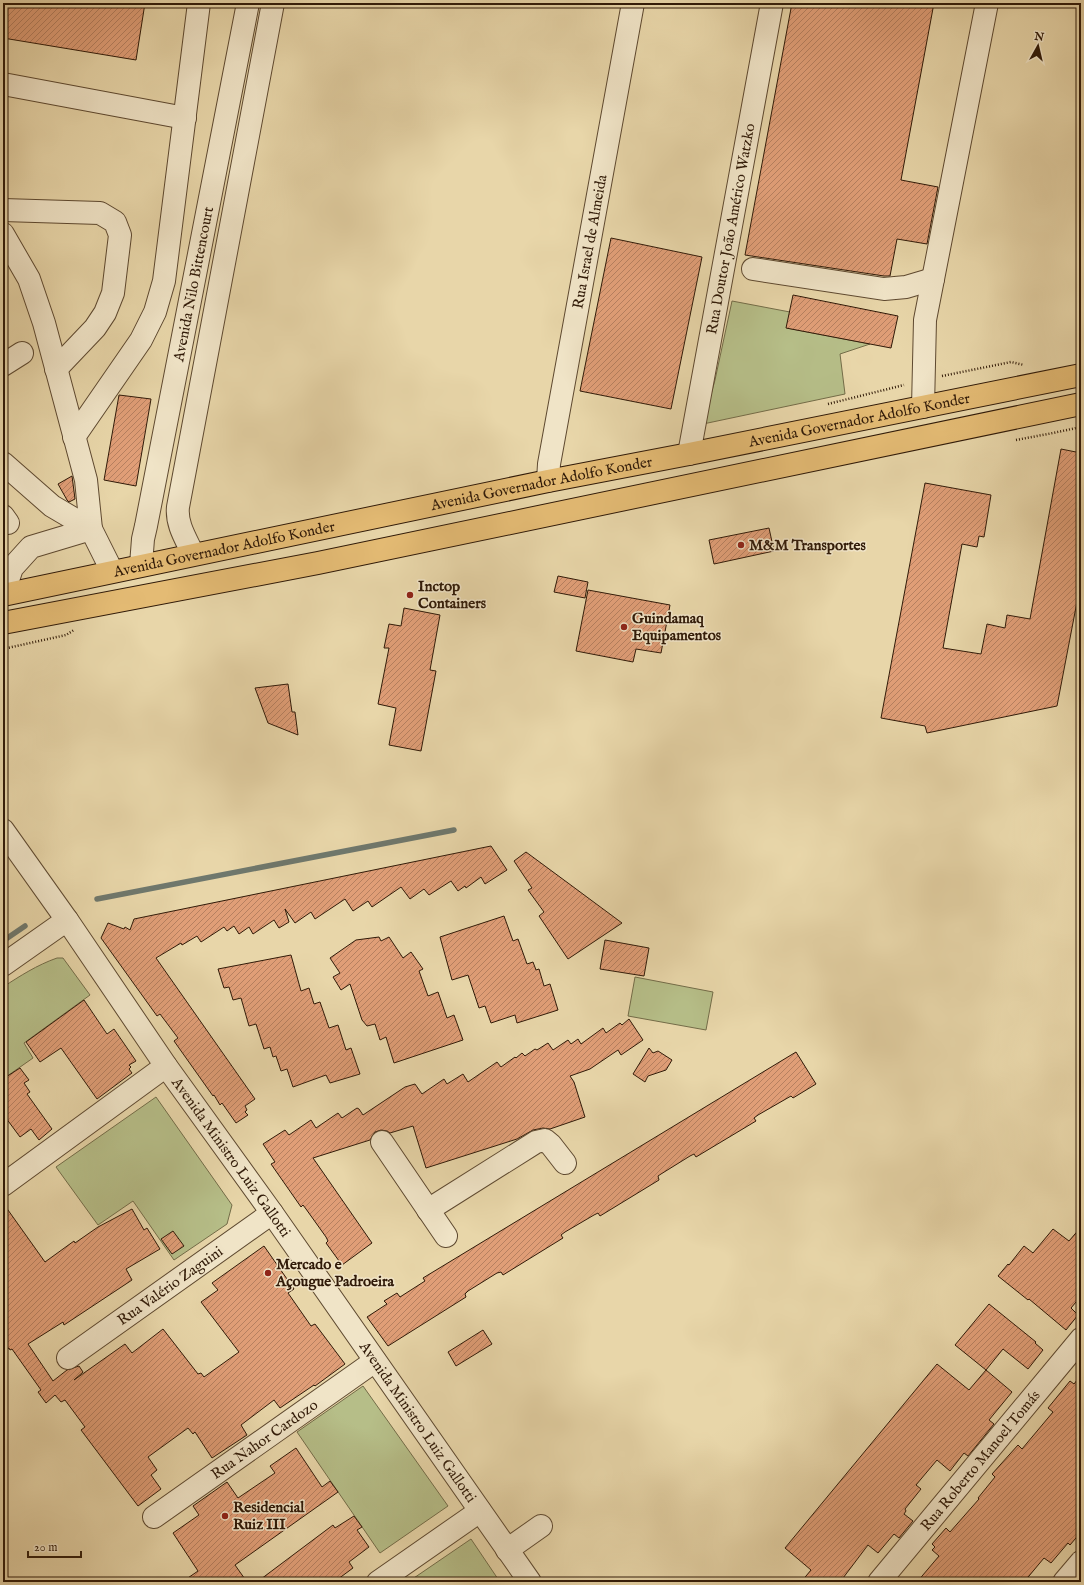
<svg xmlns="http://www.w3.org/2000/svg" width="1084" height="1585" font-family="'IM FELL English',serif">
<defs>
<pattern id="building-hatch" width="6" height="6" patternUnits="userSpaceOnUse"><rect width="6" height="6" fill="#e09e77"/><path d="M-1 1l2-2M0 6l6-6M5 7l2-2" fill="none" stroke="#b68060"/></pattern>
</defs>
<rect width="100%" height="100%" fill="#e8d6a9"/>
<filter id="stains"><feTurbulence type="fractalNoise" baseFrequency=".005" numOctaves="4"/><feColorMatrix values="0 0 0 0 .2 0 0 0 0 .09 0 0 0 0 .02 0 0 0 .5 -.17"/></filter>
<radialGradient id="worn" r=".72"><stop offset=".6" stop-color="#630" stop-opacity="0"/><stop offset="1" stop-color="#630" stop-opacity=".3"/></radialGradient>
<g fill="#b6be88" stroke="#736c48">
<polygon points="732,301 790,312 787,328 870,344 840,354 845,394 703,424 715,380"/>
<path d="M57,958H63L90,995L24,1043L33,1058L3,1079V987C20,976 37,965 57,958Z"/>
<polygon points="635,977 713,992 706,1030 628,1016"/>
<polygon points="156,1097 232,1205 227,1224 174,1260 133,1201 98,1225 56,1167"/>
<polygon points="363,1386 448,1506 380,1553 297,1432"/>
<polygon points="471,1539 500,1582 408,1582"/>
</g>
<g fill="none" stroke-linecap="round" stroke-linejoin="round">
<g stroke="#6f786d" stroke-width="5.5">
<polyline points="97,899 454,830"/>
<polyline points="3,941 25,926"/>
</g>
</g>
<g fill="url(#building-hatch)" stroke="#301a08">
<polygon points="3,3 145,3 136,60 3,38"/>
<polygon points="792,3 934,3 901,180 938,187 927,244 897,239 890,276 884,276 745,255"/>
<polygon points="611,238 702,257 671,409 580,391"/>
<polygon points="793,295 898,316 891,348 786,328"/>
<polygon points="119,395 151,399 136,486 104,480"/>
<polygon points="1061,449 1081,453 1081,581 1057,706 927,733 925,726 881,718 925,483 991,495 984,537 979,536 977,547 962,544 943,648 981,654 987,624 1005,628 1007,615 1030,619"/>
<polygon points="72,476 75,499 69,502 67,500 58,484"/>
<polygon points="769,528 774,551 714,564 709,540"/>
<polygon points="558,576 588,582 585,598 554,592"/>
<polygon points="588,590 670,605 661,653 636,649 633,662 576,651"/>
<polygon points="404,608 440,615 430,670 436,671 421,751 389,745 396,708 378,704 389,648 384,648 389,624 401,626"/>
<polygon points="288,684 292,712 295,712 298,735 268,723 255,688"/>
<polygon points="491,846 507,870 485,884 481,877 466,888 465,886 458,891 451,881 429,895 424,889 410,899 401,887 372,907 368,901 353,911 345,899 315,919 311,912 295,923 285,909 289,922 279,928 274,920 253,934 249,927 239,934 234,926 227,931 224,927 201,942 197,936 182,945 181,943 156,958 255,1099 245,1106 247,1110 245,1112 248,1115 236,1123 222,1103 220,1105 214,1095 213,1096 174,1041 178,1038 160,1014 157,1016 101,938 108,923 124,929 125,927 130,930 134,919"/>
<polygon points="526,852 568,883 622,923 568,959 539,916 544,912 528,890 532,888 514,861"/>
<polygon points="504,916 513,941 518,939 527,964 533,962 536,970 539,969 544,986 550,984 558,1010 517,1023 515,1015 491,1023 485,1006 479,1008 468,975 452,980 440,937"/>
<polygon points="379,937 381,941 389,937 403,958 411,952 423,969 419,971 428,996 438,992 447,1018 454,1015 463,1040 394,1063 386,1037 380,1040 375,1024 367,1026 362,1020 350,984 341,990 333,977 340,973 330,958 356,940"/>
<polygon points="605,940 649,948 644,976 600,969"/>
<polygon points="291,955 301,991 309,988 314,1004 320,1002 329,1028 338,1025 346,1050 351,1048 360,1074 330,1083 326,1075 293,1087 287,1069 281,1071 276,1056 273,1057 270,1047 264,1049 256,1024 249,1026 241,998 233,1000 229,987 224,988 218,969"/>
<polygon points="84,1000 107,1034 114,1029 136,1061 129,1065 131,1067 129,1069 132,1073 97,1099 61,1048 40,1062 26,1042"/>
<polygon points="629,1019 643,1040 621,1055 618,1050 590,1069 570,1076 574,1082 585,1117 550,1129 543,1128 533,1130 517,1139 426,1168 413,1126 390,1133 387,1131 381,1130 375,1132 370,1140 313,1158 372,1243 342,1265 326,1243 328,1241 326,1237 306,1209 303,1205 301,1207 271,1164 275,1162 263,1144 285,1130 289,1135 311,1120 316,1128 338,1113 342,1118 357,1108 359,1109 363,1115 405,1087 415,1084 422,1094 444,1079 447,1084 463,1074 468,1082 497,1062 501,1067 515,1057 516,1058 522,1053 525,1056 535,1049 537,1050 548,1043 553,1050 568,1040 571,1044 578,1039 581,1044 603,1028 606,1033 620,1023 622,1025"/>
<polygon points="649,1048 653,1053 658,1051 672,1060 666,1070 648,1076 645,1082 633,1074"/>
<polygon points="796,1052 816,1084 793,1098 791,1096 758,1115 754,1118 756,1121 696,1157 694,1154 690,1156 661,1174 658,1176 659,1180 600,1216 598,1213 594,1215 565,1232 561,1235 563,1238 503,1275 501,1272 497,1273 468,1291 465,1294 466,1297 388,1346 367,1317 387,1304 384,1301 397,1293 400,1297 425,1281 423,1278"/>
<polygon points="20,1068 29,1080 24,1083 30,1092 27,1094 52,1129 39,1140 31,1129 20,1137 3,1114 3,1079"/>
<polygon points="3,1203 45,1262 74,1241 75,1243 98,1227 132,1209 144,1230 147,1228 160,1249 126,1269 132,1280 64,1325 63,1322 28,1344 53,1381 67,1370 79,1366 83,1372 74,1380 125,1344 132,1353 163,1329 198,1374 201,1373 204,1377 239,1352 201,1302 218,1290 212,1283 264,1246 294,1289 288,1293 311,1326 315,1324 345,1364 315,1386 314,1385 280,1408 274,1400 241,1425 247,1435 212,1458 195,1432 193,1434 188,1428 148,1457 157,1470 151,1475 161,1489 138,1506 81,1430 85,1427 65,1400 61,1402 55,1395 46,1403 38,1392 41,1390 12,1349 10,1350 9,1348 3,1352"/>
<polygon points="1081,1227 1081,1296 1071,1308 1078,1315 1066,1330 1029,1299 1028,1300 998,1276 1008,1264 1009,1265 1024,1246 1033,1253 1053,1229 1069,1241"/>
<polygon points="173,1231 184,1246 172,1254 161,1239"/>
<polygon points="989,1304 1036,1342 1035,1343 1043,1350 1028,1369 1003,1349 986,1370 955,1345"/>
<polygon points="483,1330 492,1344 456,1366 448,1352"/>
<polygon points="937,1364 969,1390 986,1370 1012,1392 989,1420 994,1424 968,1456 964,1453 950,1471 937,1460 916,1485 921,1489 905,1509 906,1511 904,1514 913,1521 899,1538 894,1534 878,1553 868,1545 840,1582 801,1582 811,1570 785,1548"/>
<polygon points="1081,1375 1081,1532 1070,1545 1068,1543 1051,1563 1044,1558 1024,1582 917,1582 939,1556 932,1550 935,1547 932,1544 946,1528 950,1532 979,1499 978,1498 995,1477 992,1474 1018,1445 1022,1449 1053,1412 1048,1408 1070,1381 1074,1384"/>
<polygon points="296,1448 322,1487 330,1481 338,1492 235,1565 247,1582 182,1582 198,1571 173,1533 199,1515 193,1506 227,1482 238,1498 275,1473 270,1466"/>
<polygon points="354,1516 362,1527 357,1530 369,1547 349,1562 353,1568 334,1582 257,1582 333,1525 335,1528"/>
</g>
<g fill="none" stroke-linecap="round" stroke-linejoin="round">
<defs>
<g id="minor">
<polyline points="3,84 185,118"/>
<polyline points="3,210 100,213 115,222 120,235 113,293 105,313 95,328 56,369"/>
<polyline points="3,234 29,279 44,323 86,480 91,529 31,547 12,568 3,595"/>
<polyline points="753,269 884,289 906,287 933,279"/>
<polyline points="3,365 22,353"/>
<polyline points="923,407 925,320 987,3"/>
<polyline points="74,437 141,340 155,312 164,281 199,3"/>
<path id="s1" d="M689,454L772,3"/>
<polyline points="3,463 52,506 91,529 112,571"/>
<path id="s2" d="M548,481L549,464L633,3"/>
<polyline points="3,516 8,523"/>
<path d="M193,554C186,539 176,524 178,507L273,3"/>
<path id="s3" d="M141,565L143,539L146,526L248,3"/>
<path id="s4" d="M3,830L67,920L166,1066L272,1213L530,1582"/>
<polyline points="3,965 67,920"/>
<polyline points="382,1142 446,1236"/>
<polyline points="3,1185 166,1066"/>
<polyline points="428,1210 536,1142 545,1140 551,1145 565,1163"/>
<path id="s5" d="M68,1358L272,1213"/>
<path id="s6" d="M154,1517L375,1361"/>
<polyline points="507,1550 541,1526"/>
<polyline points="378,1582 480,1511"/>
<path id="s7" d="M879,1582L1081,1339"/>
<polyline points="1064,1582 1081,1562"/>
</g>
<g id="major">
<path id="s8" d="M3,595L548,481L689,454L1081,375"/>
<polyline points="3,623 318,563 1081,404"/>
</g>
</defs>
<use href="#minor" stroke="#5e4930" stroke-width="24"/>
<use href="#major" stroke="#301a08" stroke-width="24"/>
<g stroke="#301a08" stroke-width="2.5" stroke-dasharray="1 2" stroke-linecap="butt">
<polyline points="942,376 1011,362 1024,365"/>
<polyline points="828,404 904,385"/>
<polyline points="1016,440 1053,433 1081,427"/>
<polyline points="3,649 66,635 74,630"/>
</g>
<use href="#minor" stroke="#f0e4c7" stroke-width="22"/>
<use href="#major" stroke="#e4bb74" stroke-width="22"/>
</g>
<g fill="#8f2418" stroke="#f0e4c7" stroke-width="1.5">
<circle cx="741" cy="545" r="4"/>
<circle cx="410" cy="595" r="4"/>
<circle cx="624" cy="627" r="4"/>
<circle cx="268" cy="1273" r="4"/>
<circle cx="225" cy="1516" r="4"/>
</g>
<g text-anchor="middle" stroke-width="3" stroke-linejoin="round" paint-order="stroke">
<g font-size="15" fill="#301a08" stroke="#f0e4c7">
<text dy="5" stroke="none"><textPath href="#s1" startOffset="229">Rua Doutor João Américo Watzko</textPath></text>
<text dy="5" stroke="none"><textPath href="#s2" startOffset="243">Rua Israel de Almeida</textPath></text>
<text dy="5" stroke="none"><textPath href="#s3" startOffset="286">Avenida Nilo Bittencourt</textPath></text>
<text dy="5" stroke="none"><textPath href="#s8" startOffset="874">Avenida Governador Adolfo Konder</textPath></text>
<text dy="5" stroke="none"><textPath href="#s8" startOffset="550">Avenida Governador Adolfo Konder</textPath></text>
<text dy="5" stroke="none"><textPath href="#s8" startOffset="226">Avenida Governador Adolfo Konder</textPath></text>
<text dy="5" stroke="none"><textPath href="#s4" startOffset="399">Avenida Ministro Luiz Gallotti</textPath></text>
<text dy="5" stroke="none"><textPath href="#s5" startOffset="125">Rua Valério Zaguini</textPath></text>
<text dy="5" stroke="none"><textPath href="#s4" startOffset="723">Avenida Ministro Luiz Gallotti</textPath></text>
<text dy="5" stroke="none"><textPath href="#s6" startOffset="135">Rua Nahor Cardozo</textPath></text>
<text dy="5" stroke="none"><textPath href="#s7" startOffset="158">Rua Roberto Manoel Tomás</textPath></text>
</g>
<g font-size="15" font-weight="bold" fill="#301a08" stroke="#f0e4c7" text-anchor="start">
<text x="749" y="550">M&amp;M Transportes</text>
<text x="418" y="591">Inctop<tspan x="418" dy="17">Containers</tspan></text>
<text x="632" y="623">Guindamaq<tspan x="632" dy="17">Equipamentos</tspan></text>
<text x="276" y="1269">Mercado e<tspan x="276" dy="17">Açougue Padroeira</tspan></text>
<text x="233" y="1512">Residencial<tspan x="233" dy="17">Ruiz III</tspan></text>
</g>
</g>
<rect width="1084" height="1585" fill="none" stroke="#e8d6a9" stroke-width="16"/>
<rect x="4" y="4" width="1076" height="1577" fill="none" stroke="#301a08" stroke-width="2"/>
<rect x="8" y="8" width="1068" height="1569" fill="none" stroke="#301a08"/>
<g transform="translate(1038 46) rotate(8)" stroke="#f0e4c7" stroke-width="3" paint-order="stroke">
<path d="M0-3L7 15L0 10L-7 15Z" fill="#301a08"/>
<text y="-6" font-size="11" font-weight="bold" text-anchor="middle" fill="#301a08">N</text>
</g>
<path d="M28 1551v6h53v-6" fill="none" stroke="#301a08" stroke-width="2"/>
<text x="34" y="1551" font-size="12" fill="#301a08" stroke="#f0e4c7" stroke-width="3" paint-order="stroke">20 m</text>
<rect width="100%" height="100%" filter="url(#stains)"/>
<rect width="100%" height="100%" fill="url(#worn)"/>
</svg>
